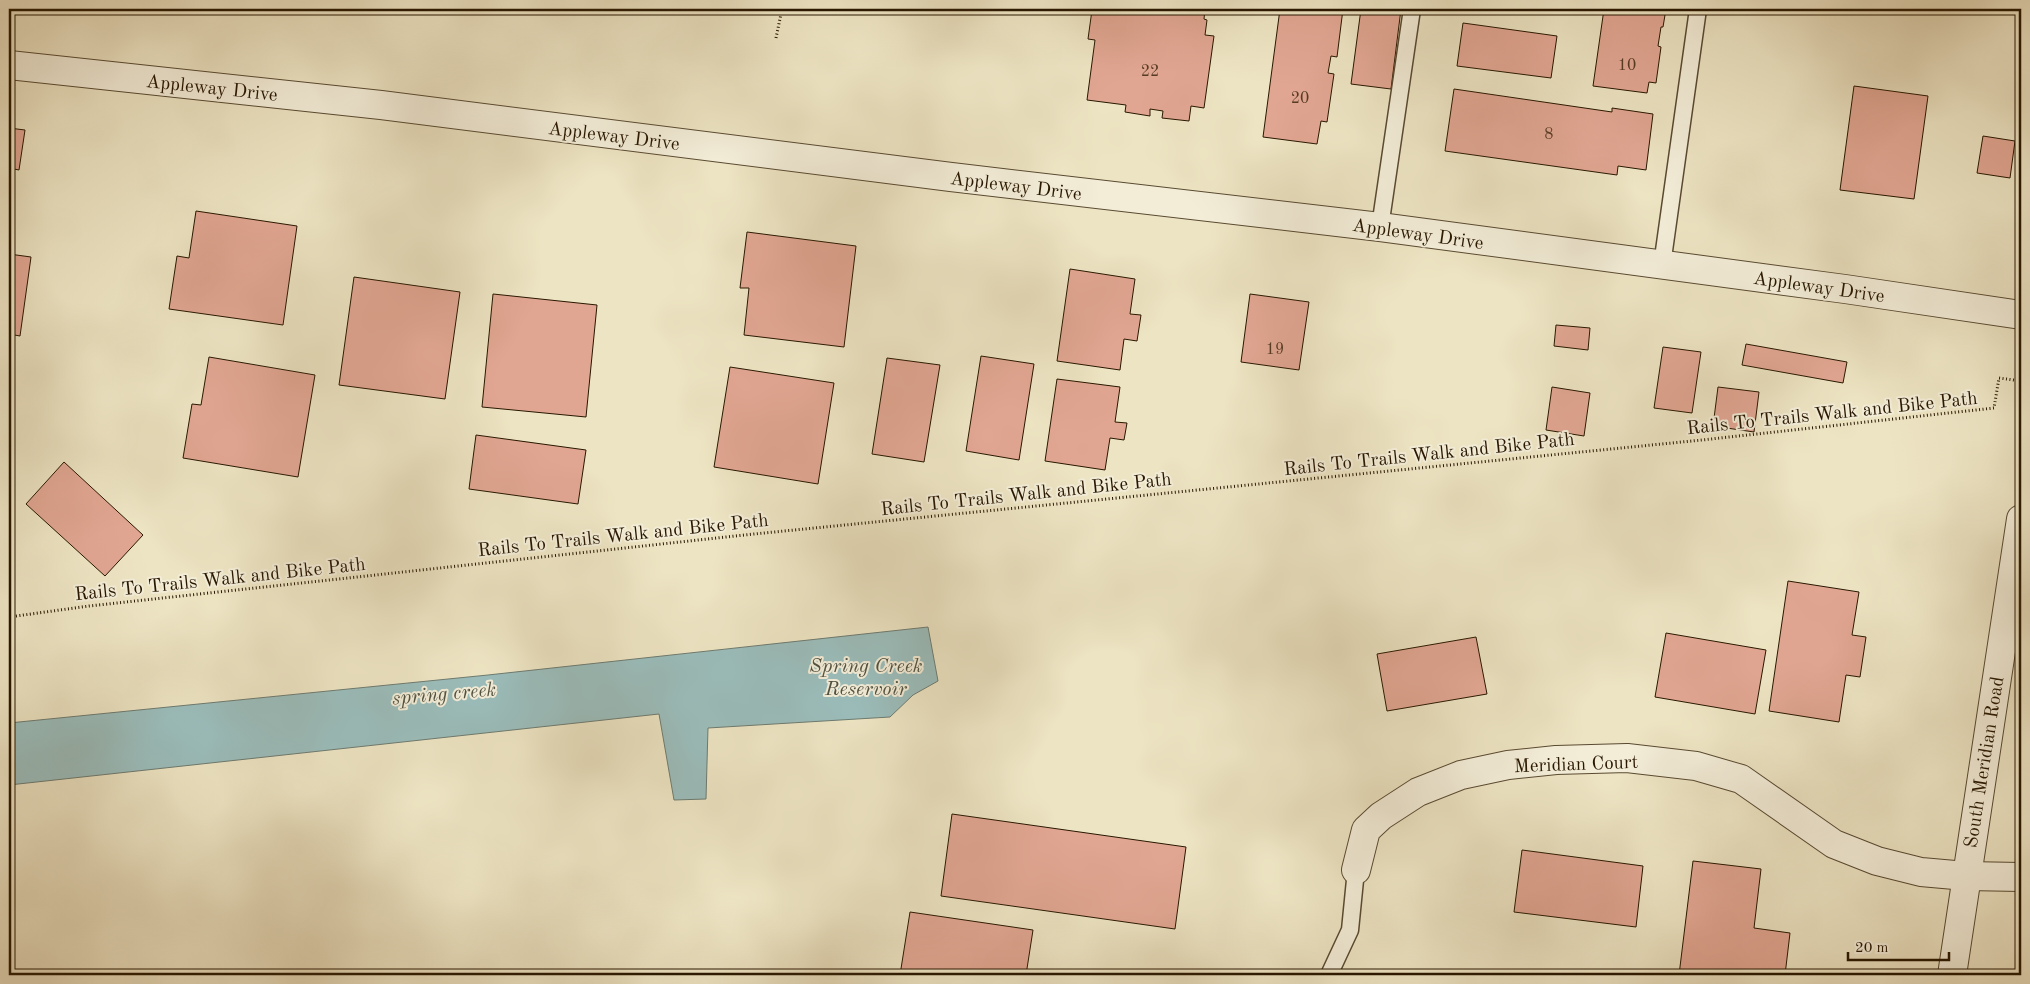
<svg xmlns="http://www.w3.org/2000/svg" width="2030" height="984" font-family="'Old Standard TT',serif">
<rect width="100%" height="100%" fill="#ede4c3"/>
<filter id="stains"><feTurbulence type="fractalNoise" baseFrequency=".004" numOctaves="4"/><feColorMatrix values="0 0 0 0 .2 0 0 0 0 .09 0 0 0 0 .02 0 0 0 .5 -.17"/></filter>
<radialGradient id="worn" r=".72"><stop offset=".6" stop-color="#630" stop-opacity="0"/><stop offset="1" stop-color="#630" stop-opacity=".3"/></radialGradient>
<polygon fill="#9bbdbb" stroke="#6d7b70" points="928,627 938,681 913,695 890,717 708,728 706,799 674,800 659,714 9,785 9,723 488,675"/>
<g fill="#e1a692" stroke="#281700">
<polygon points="1100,9 1205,9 1204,19 1207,20 1205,35 1214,36 1204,108 1191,106 1189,121 1162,118 1163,111 1150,109 1150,116 1125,112 1126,105 1087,100 1095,40 1088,39 1092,10 1100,11"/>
<polygon points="1280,9 1343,9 1337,57 1331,56 1328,73 1334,74 1327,122 1321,121 1317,144 1263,137"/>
<polygon points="1361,9 1401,9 1391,89 1351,84"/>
<polygon points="1604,9 1666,9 1663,27 1661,27 1658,46 1661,47 1656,83 1649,82 1647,93 1593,86"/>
<polygon points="1463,23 1557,36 1551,78 1457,66"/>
<polygon points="1854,86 1928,96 1914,199 1840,190"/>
<polygon points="1454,89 1612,112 1612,108 1653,114 1646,170 1618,166 1617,175 1445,151"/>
<polygon points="9,128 25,130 19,170 9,168"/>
<polygon points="1983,136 2015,141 2010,178 1977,173"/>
<polygon points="196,211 297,226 283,325 169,309 177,256 189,258"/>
<polygon points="747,232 856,246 844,347 744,335 749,288 740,288"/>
<polygon points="9,254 31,257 20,336 9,334"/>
<polygon points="1070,269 1135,279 1130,314 1141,315 1137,341 1124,339 1120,370 1057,361"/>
<polygon points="354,277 460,292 445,399 339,385"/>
<polygon points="493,294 597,305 586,417 482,407"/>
<polygon points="1250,294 1309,302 1299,370 1241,362"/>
<polygon points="1556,325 1590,328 1588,350 1554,346"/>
<polygon points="1746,344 1847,362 1843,383 1742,365"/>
<polygon points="1663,347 1701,352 1692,413 1654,408"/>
<polygon points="981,356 1034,364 1019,460 966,451"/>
<polygon points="209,357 315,375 298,477 183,458 192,404 201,405"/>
<polygon points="887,358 940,365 924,462 872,454"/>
<polygon points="730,367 834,383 818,484 714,467"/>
<polygon points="1057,379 1120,387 1115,422 1127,423 1124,440 1110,438 1105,470 1045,461"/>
<polygon points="1552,387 1590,393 1584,436 1546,430"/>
<polygon points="1718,387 1759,392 1754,432 1713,426"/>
<polygon points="476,435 586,450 578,504 469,489"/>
<polygon points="64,462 143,535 105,576 26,504"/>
<polygon points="1788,581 1859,592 1852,635 1866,637 1860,677 1846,675 1839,722 1769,711"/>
<polygon points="1666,633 1766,650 1755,714 1655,697"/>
<polygon points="1476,637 1487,694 1387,711 1377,654"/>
<polygon points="952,814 1186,847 1175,929 941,896"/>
<polygon points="1522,850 1643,866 1636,927 1514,912"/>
<polygon points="1693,861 1761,869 1754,928 1790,933 1785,975 1679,975"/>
<polygon points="910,912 1033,930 1026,975 900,975"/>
</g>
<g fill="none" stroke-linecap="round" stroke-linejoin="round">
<defs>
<g id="service">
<polyline points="1380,227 1412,9"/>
<polyline points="1662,265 1698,9"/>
<polyline points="1329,975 1350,930 1356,870"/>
</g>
<g id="minor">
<polyline points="9,65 381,105 951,177 1380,227 1845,289 2021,315"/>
<polyline points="1356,870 1366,830 1381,816 1418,792 1461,775 1508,765 1556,760 1627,758 1696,766 1741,779 1834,844 1877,861 1921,872 1966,876"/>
</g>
<g id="tertiary">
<polyline points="1966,876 2021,877"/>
<polyline points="1952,975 2021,519"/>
</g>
</defs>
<use href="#service" stroke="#594a31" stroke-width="19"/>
<use href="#minor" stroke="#594a31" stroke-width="30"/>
<use href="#tertiary" stroke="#594a31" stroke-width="30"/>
<g stroke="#281700" stroke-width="3" stroke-dasharray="1 2.5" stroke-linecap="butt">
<polyline points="776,38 782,9"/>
<polyline points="9,617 89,606 754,534 1702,440 1994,408 1999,378 2021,381"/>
</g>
<use href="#service" stroke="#f3edd8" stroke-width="16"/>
<use href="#minor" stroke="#f3edd8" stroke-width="28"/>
<use href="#tertiary" stroke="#f3edd8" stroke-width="28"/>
</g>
<g text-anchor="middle" stroke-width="4" stroke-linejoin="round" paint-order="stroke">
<g font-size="16" fill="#563b24">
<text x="1627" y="70">10</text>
<text x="1150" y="76">22</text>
<text x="1300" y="103">20</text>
<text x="1549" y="139">8</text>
<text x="1275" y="354">19</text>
</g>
<g font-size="19" fill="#281700" stroke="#f3edd8">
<text transform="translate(212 87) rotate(6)" y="7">Appleway Drive</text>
<text transform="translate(614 135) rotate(7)" y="7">Appleway Drive</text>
<text transform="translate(1016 185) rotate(7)" y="7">Appleway Drive</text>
<text transform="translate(1418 233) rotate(8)" y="7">Appleway Drive</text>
<text transform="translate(1819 286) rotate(8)" y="7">Appleway Drive</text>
<text transform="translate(1832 412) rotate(-6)" y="7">Rails To Trails Walk and Bike Path</text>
<text transform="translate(1429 453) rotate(-6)" y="7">Rails To Trails Walk and Bike Path</text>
<text transform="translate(1026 493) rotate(-6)" y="7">Rails To Trails Walk and Bike Path</text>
<text transform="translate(623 534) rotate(-6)" y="7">Rails To Trails Walk and Bike Path</text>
<text transform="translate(220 578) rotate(-6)" y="7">Rails To Trails Walk and Bike Path</text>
<text transform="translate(1983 762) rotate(-81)" y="7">South Meridian Road</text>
<text transform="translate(1576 763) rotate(-2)" y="7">Meridian Court</text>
</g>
<g font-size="20" font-style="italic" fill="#505141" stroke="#f3edd8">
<text x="866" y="672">Spring Creek<tspan x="866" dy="23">Reservoir</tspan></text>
<text transform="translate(444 693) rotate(-5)" y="7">spring creek</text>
</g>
</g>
<rect width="2030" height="984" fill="none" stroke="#ede4c3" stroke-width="30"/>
<rect x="10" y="10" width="2010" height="964" fill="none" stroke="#281700" stroke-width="2.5"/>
<rect x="15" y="15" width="2000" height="954" fill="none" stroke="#281700"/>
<path d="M1848 952v8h101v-8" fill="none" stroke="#281700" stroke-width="2.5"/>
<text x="1855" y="952" font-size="15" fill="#281700" stroke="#f3edd8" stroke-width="4" paint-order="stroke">20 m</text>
<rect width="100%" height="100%" filter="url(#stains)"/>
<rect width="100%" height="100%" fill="url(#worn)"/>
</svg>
